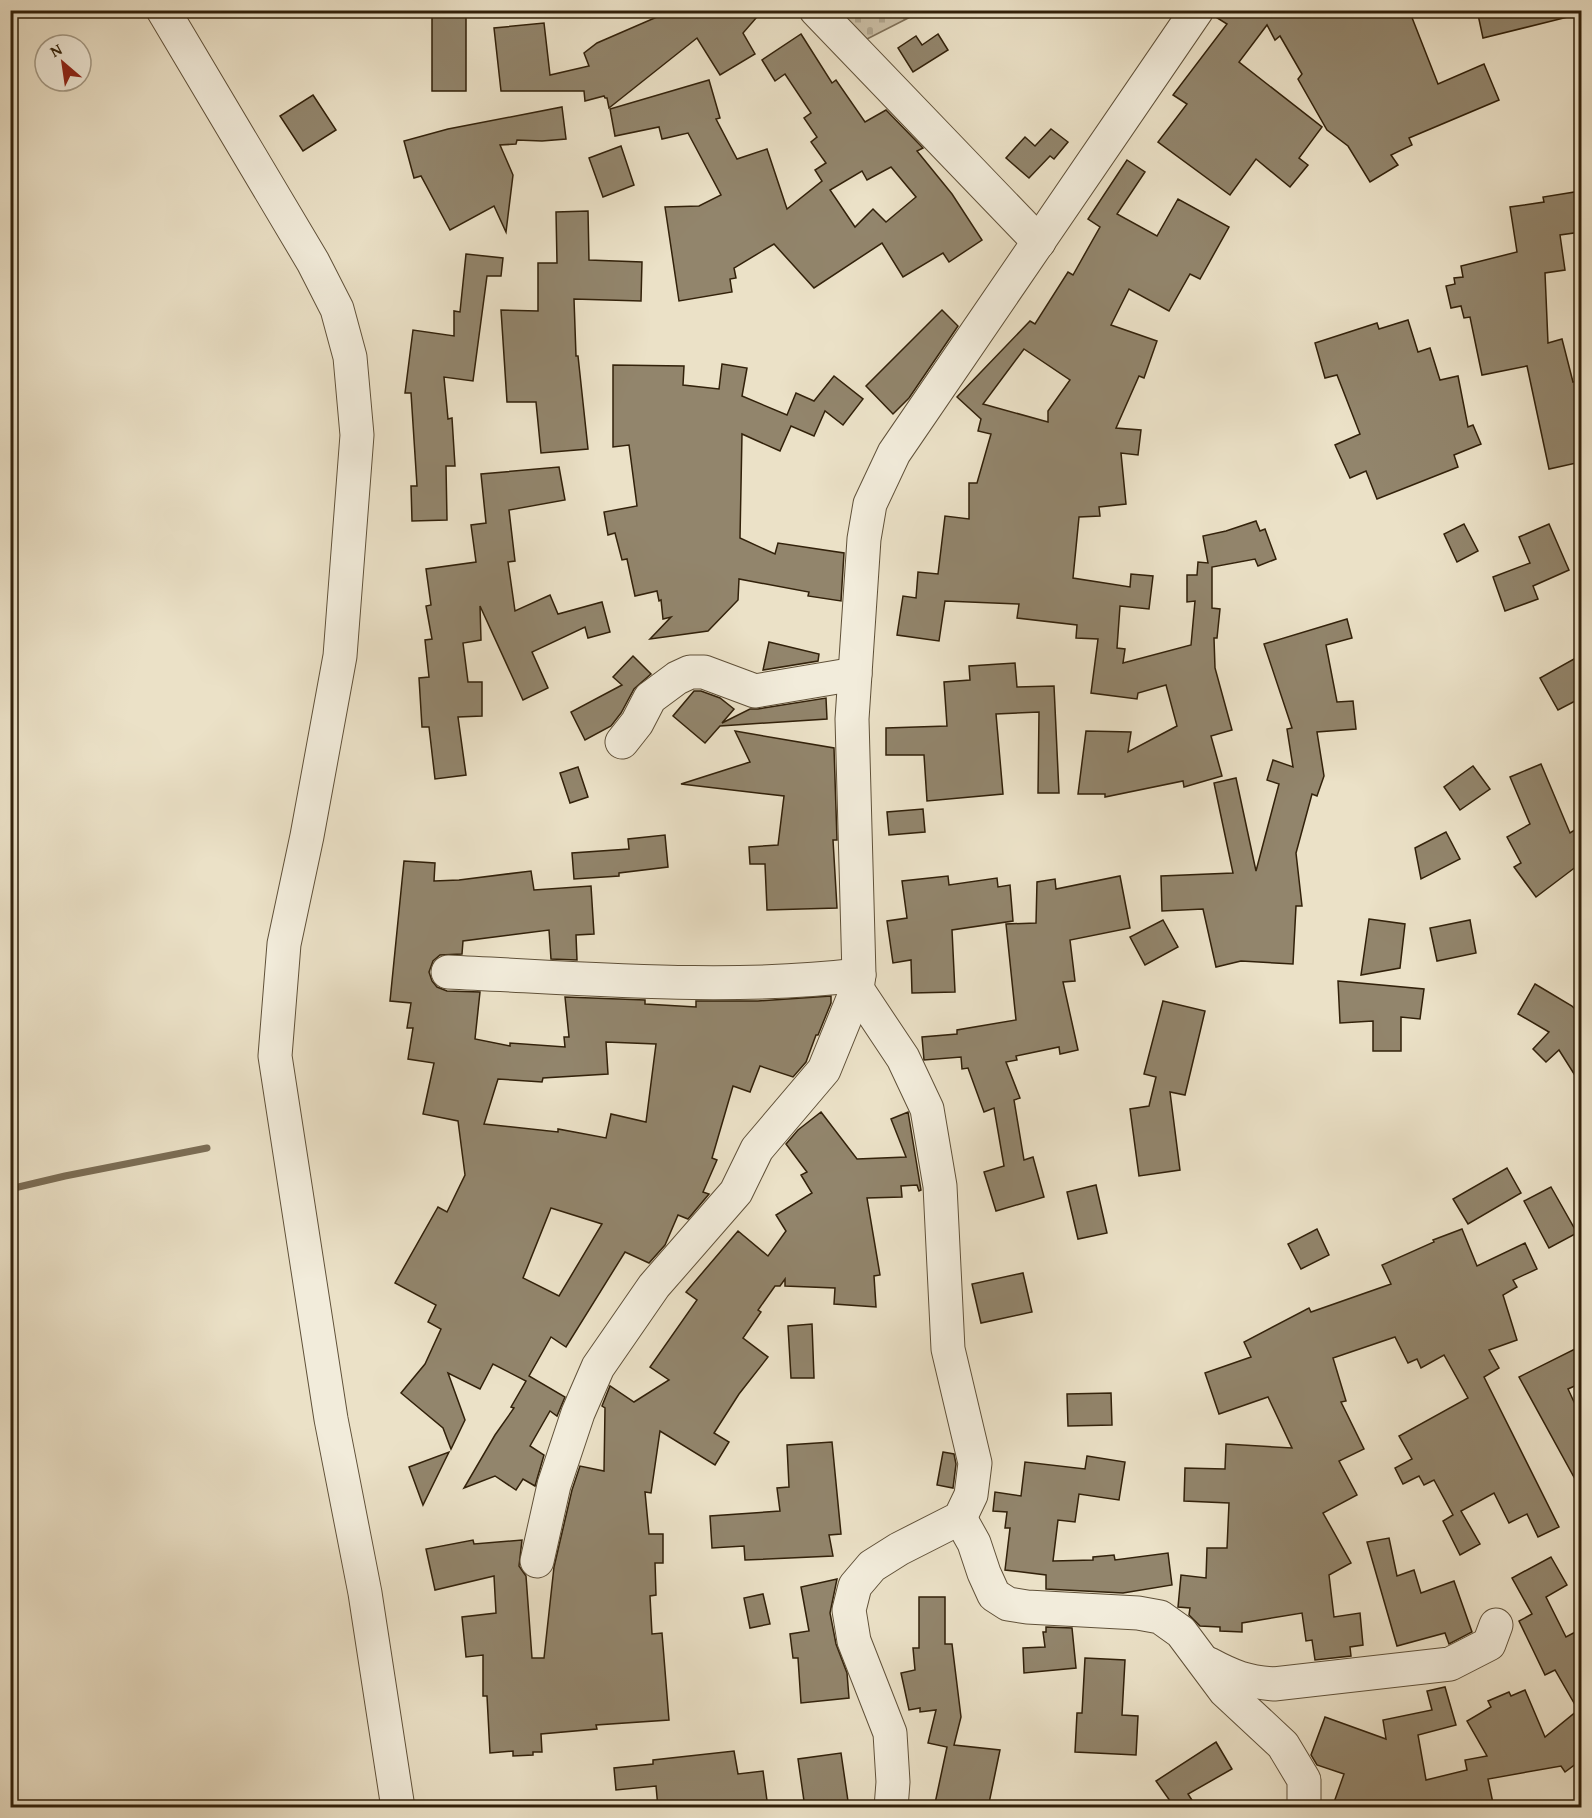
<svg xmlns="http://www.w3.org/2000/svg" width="1592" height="1818" font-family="'Gentium Book Plus',serif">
<defs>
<pattern id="cemetery-stones" width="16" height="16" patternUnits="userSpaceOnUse" patternTransform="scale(1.5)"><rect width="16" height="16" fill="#ccc0a7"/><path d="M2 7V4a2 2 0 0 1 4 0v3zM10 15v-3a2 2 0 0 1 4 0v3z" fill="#b0a58e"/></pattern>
</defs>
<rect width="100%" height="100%" fill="#ebe1c7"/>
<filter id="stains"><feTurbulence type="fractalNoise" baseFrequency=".00333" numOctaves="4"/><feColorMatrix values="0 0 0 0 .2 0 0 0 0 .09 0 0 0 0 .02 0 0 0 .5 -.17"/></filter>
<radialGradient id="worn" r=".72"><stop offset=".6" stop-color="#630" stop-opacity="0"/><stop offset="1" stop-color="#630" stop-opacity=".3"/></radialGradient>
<polygon fill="url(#cemetery-stones)" stroke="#7f7058" stroke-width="1.5" points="840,11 922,11 867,39"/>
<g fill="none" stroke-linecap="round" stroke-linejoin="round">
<polyline stroke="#7b6d55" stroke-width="7" points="10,1189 65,1176 207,1148"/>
</g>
<g fill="#92856c" stroke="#32210a" stroke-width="1.5" fill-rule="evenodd">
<rect x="432" y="10" width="34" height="81"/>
<polygon points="673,10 763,10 743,33 755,54 720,75 697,38 609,108 607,98 605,98 604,96 585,101 584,91 501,91 494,28 544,23 550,75 589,66 584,53 597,43"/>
<polygon points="1216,10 1409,10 1438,84 1484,64 1499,100 1409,138 1412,145 1391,155 1398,165 1370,182 1348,146 1327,130 1298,79 1302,74 1280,36 1275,40 1267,25 1239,62 1322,127 1299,158 1308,165 1290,187 1256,159 1230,195 1158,142 1187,104 1173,95 1227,24 1214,16"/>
<polygon points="1477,10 1567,10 1568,17 1483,38"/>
<path d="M801,34L832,83L836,80L865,122L886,110L923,148L917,151L952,194L982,240L949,262L943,253L903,277L882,243L814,288L774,244L734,268L736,278L730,279L732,292L679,301L665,207L699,206L721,195L688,133L662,139L659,127L615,136L610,109L709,80L720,118L716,119L737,159L767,149L787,209L822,181L815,170L826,163L811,142L817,137L804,118L811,113L785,74L775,81L762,60ZM891,167L916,197L886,222L873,209L855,227L830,190L862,171L867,180Z"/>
<polygon points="938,34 948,50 913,72 898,48 916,36 922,45"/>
<polygon points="313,95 336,130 303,151 280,116"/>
<polygon points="562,107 566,139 542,141 517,140 516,144 500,145 513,175 506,232 494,206 450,230 421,176 414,178 404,141 448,129"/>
<polygon points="1051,129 1068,142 1054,159 1050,156 1029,178 1006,158 1025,137 1035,146"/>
<polygon points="621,146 634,185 603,197 589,158"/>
<path d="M1127,160L1145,172L1117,214L1157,236L1178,199L1229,227L1200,279L1190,274L1169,311L1129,289L1111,325L1157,341L1144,378L1139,376L1116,428L1141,430L1138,455L1121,453L1126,504L1099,507L1100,516L1079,517L1073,578L1130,587L1131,574L1153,576L1149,609L1120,606L1117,648L1125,649L1123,663L1191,645L1195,601L1187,602V575H1197L1198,562L1208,563L1203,536L1226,531L1256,521L1260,531L1265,529L1276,559L1258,566L1255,559L1212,567V608L1220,609L1217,638H1214L1215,668L1232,730L1211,736L1222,776L1184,787L1183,781L1105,797V794H1078L1086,731L1131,732L1128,752L1177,726L1166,685L1138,693L1137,699L1091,693L1098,639L1076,638L1077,625L1017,618L1019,604L945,601L939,641L897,635L903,596L916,598L918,572L938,574L945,516L969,519V483H977L991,434L978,431L981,419L957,397L1030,321L1035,324L1068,272L1073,275L1100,227L1088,219ZM1024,349L1070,380L1048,411V422L983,404Z"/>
<polygon points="1581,191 1581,232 1560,235 1565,270 1545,273 1548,343 1562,339 1573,382 1581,380 1581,462 1549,469 1527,366 1482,375 1470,317 1464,318 1461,306 1451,308 1446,286 1455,284 1454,278 1463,277 1461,266 1517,252 1510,207 1544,202 1543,197"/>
<polygon points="588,211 589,260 642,262 641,301 574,299 576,356 578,356 588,449 541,453 536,402 507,402 501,310 538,311 538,263 557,263 556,212"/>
<polygon points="466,254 503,258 501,276 487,276 473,381 444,377 448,419 452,418 455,466 446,466 447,520 412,521 411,486 417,486 411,393 405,393 413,330 454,336 454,311 460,312"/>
<polygon points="942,310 958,326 909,398 893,414 866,386"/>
<polygon points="1408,320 1418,352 1430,348 1440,380 1458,376 1468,427 1473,425 1481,444 1454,455 1458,467 1377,499 1366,471 1350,478 1335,445 1360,434 1337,375 1325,378 1315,343 1377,323 1379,329"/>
<polygon points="722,364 747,368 742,396 787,415 796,393 814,401 834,376 863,399 843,425 825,411 814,436 791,426 780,451 742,434 740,538 775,554 778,543 844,553 841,601 808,596 809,592 739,579 738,600 708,631 650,639 671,617 663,619 661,600 659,601 657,591 635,596 627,559 622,560 615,533 608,535 604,512 637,506 629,445 613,447 613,365 684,366 683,385 719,389"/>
<polygon points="559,467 565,500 509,510 515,561 508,562 515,611 550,595 558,614 602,602 610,632 588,638 585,627 532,652 548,688 523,700 480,606 481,640 463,643 468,682 482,682 482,716 458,717 466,775 435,779 429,727 422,727 419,678 429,677 425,640 432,639 426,606 431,605 426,569 476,562 471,525 486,523 481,474"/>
<polygon points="1464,524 1478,551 1457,562 1444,534"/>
<polygon points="1549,524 1569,570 1533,586 1538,599 1505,611 1493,577 1530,563 1519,537"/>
<polygon points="1347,619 1352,638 1326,645 1337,702 1353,701 1356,729 1317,732 1324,776 1317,796 1312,794 1296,853 1302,906 1296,906 1293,964 1241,961 1216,967 1203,909 1162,911 1161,876 1233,873 1214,783 1236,778 1256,871 1279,784 1267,780 1273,760 1293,767 1287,729 1292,728 1264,644"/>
<polygon points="769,642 819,654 818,661 763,670"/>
<polygon points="1581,655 1581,698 1558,710 1540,678"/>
<polygon points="633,656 651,674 634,689 621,713 611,726 585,740 571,712 622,685 613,677"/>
<polygon points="1015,663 1017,687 1054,686 1059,793 1038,793 1039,712 996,714 1003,794 927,801 924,755 886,755 886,728 947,726 944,682 970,680 969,666"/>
<polygon points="694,691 701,691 720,698 734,709 722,723 750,709 758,709 826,698 827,719 720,726 705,743 673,716"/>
<polygon points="735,731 834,748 837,840 833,840 837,908 767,910 765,864 750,864 749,847 778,845 784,796 681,784 750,762"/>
<polygon points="1541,764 1570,833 1581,826 1581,863 1536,897 1514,867 1521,863 1507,837 1530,824 1510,777"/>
<polygon points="1473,766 1490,789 1460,810 1444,787"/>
<polygon points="578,767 588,797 570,803 560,773"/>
<polygon points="923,809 925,832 889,835 887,812"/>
<polygon points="1446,832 1460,859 1421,879 1415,848"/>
<polygon points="665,835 668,867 619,873 619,876 574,879 572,853 629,849 628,839"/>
<path d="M404,861L435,863L434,881L459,880L531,871L534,890L591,886L594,934L576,935L577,960L551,959L549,930L463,941L462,954L440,955L433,961L429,972L432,981L437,987L447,991L480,992L475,1039L510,1046V1043L565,1047L564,1037H569L565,997L645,1000V1004L696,1007V1001H758L831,996V1003L818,1035H816L806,1062L793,1077L760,1066L750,1092L733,1086L712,1158L717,1160L703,1192L709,1194L688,1219L678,1215L665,1245L649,1263L625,1252L566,1347L551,1337L529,1376L565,1397L557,1416L550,1411L530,1446L544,1455L535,1486L523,1479L516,1490L495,1476L464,1488L495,1435L514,1408L511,1407L526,1381L493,1364L480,1389L448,1373L465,1420L451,1449L443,1428L401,1393L425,1364L441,1329L428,1322L436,1305L395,1283L438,1207L447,1212L465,1175L458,1121L423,1114L434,1063L408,1059L413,1028H407L411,1003L390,1001ZM606,1042L656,1044L646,1122L611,1114L606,1138L558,1129V1132L484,1124L498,1079L542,1082L543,1078L608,1074ZM551,1208L602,1224L559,1296L523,1278Z"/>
<polygon points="948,876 949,885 997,878 998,887 1010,885 1013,921 952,930 955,992 912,993 911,960 893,963 887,921 907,918 902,881"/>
<polygon points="1120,876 1130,928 1070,940 1075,981 1063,982 1078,1050 1060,1054 1059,1047 1016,1056 1017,1060 1006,1062 1020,1098 1014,1100 1024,1160 1033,1157 1044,1197 996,1211 984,1172 1004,1166 994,1108 984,1112 968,1068 962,1069 961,1057 924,1060 922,1037 957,1034 957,1030 1016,1020 1006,924 1036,923 1037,882 1055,879 1056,889"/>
<polygon points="1369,919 1405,924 1400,968 1361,975"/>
<polygon points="1163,920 1178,947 1145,965 1130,937"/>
<polygon points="1470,920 1476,953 1437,961 1430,928"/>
<polygon points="1338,981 1424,989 1420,1019 1401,1017 1401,1051 1373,1051 1373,1021 1340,1023"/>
<polygon points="1535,984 1572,1006 1581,1015 1581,1085 1559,1050 1546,1062 1533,1049 1549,1032 1518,1014"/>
<polygon points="1163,1001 1205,1011 1185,1095 1170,1092 1180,1170 1139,1176 1130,1109 1149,1106 1156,1077 1144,1074"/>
<polygon points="821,1112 857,1159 906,1157 891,1119 908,1112 921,1190 919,1191 917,1185 901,1186 902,1197 867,1198 880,1275 874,1276 876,1307 834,1304 835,1288 785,1286 785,1279 780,1286 775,1286 758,1310 761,1312 743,1338 768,1357 739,1394 714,1433 729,1442 715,1465 660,1431 651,1493 645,1492 649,1534 663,1534 663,1563 655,1563 656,1595 650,1596 652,1634 662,1633 669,1720 596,1725 597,1729 541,1734 542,1752 533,1752 533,1755 513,1756 513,1751 490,1753 487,1696 483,1696 483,1655 466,1657 462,1617 496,1613 494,1576 435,1590 426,1549 473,1540 474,1544 522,1540 519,1566 526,1576 532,1658 544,1658 554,1567 572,1490 580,1466 604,1471 605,1408 602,1406 610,1386 634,1402 669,1380 650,1367 697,1300 686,1292 738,1231 768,1256 786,1231 776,1215 812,1193 801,1175 807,1172 786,1144 798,1130"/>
<polygon points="1507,1168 1521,1193 1468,1224 1453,1199"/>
<polygon points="1096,1185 1107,1233 1078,1239 1067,1192"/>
<polygon points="1551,1187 1577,1233 1549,1248 1524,1201"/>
<polygon points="1317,1229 1329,1255 1301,1269 1288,1244"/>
<polygon points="1462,1229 1477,1266 1525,1243 1537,1269 1513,1280 1517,1287 1503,1295 1517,1340 1489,1350 1499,1368 1484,1377 1559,1527 1538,1537 1527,1514 1509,1523 1494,1493 1461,1511 1480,1544 1460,1555 1443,1521 1453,1515 1434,1480 1424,1485 1419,1476 1403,1484 1395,1468 1412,1459 1399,1436 1468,1398 1444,1355 1421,1368 1417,1359 1408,1363 1395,1337 1333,1358 1346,1401 1341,1402 1364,1449 1339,1461 1357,1495 1323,1513 1351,1563 1329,1575 1334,1617 1360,1613 1363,1645 1350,1647 1351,1656 1315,1660 1312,1640 1306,1641 1302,1613 1242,1623 1242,1632 1220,1631 1220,1627 1200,1626 1189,1615 1190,1608 1178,1607 1181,1575 1206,1578 1207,1548 1227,1548 1229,1503 1184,1501 1185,1468 1225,1469 1226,1444 1292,1448 1268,1397 1219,1414 1205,1373 1251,1357 1244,1342 1309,1308 1311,1312 1391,1284 1382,1265 1434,1242 1433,1240"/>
<polygon points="1023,1273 1032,1312 981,1323 972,1284"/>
<polygon points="812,1324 814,1378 791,1378 788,1326"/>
<polygon points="1581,1346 1581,1377 1575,1381 1577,1385 1568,1389 1581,1417 1581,1490 1519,1377"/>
<polygon points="1111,1393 1112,1425 1068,1426 1067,1394"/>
<polygon points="832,1442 841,1534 829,1535 833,1556 745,1560 744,1546 712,1548 710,1516 780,1511 777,1488 789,1487 787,1445"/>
<polygon points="449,1452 423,1505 409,1467"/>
<polygon points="943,1452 954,1454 956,1464 953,1488 937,1485"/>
<polygon points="1087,1456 1125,1462 1119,1500 1079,1494 1075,1522 1058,1520 1053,1561 1093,1560 1093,1557 1114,1555 1115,1560 1168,1553 1172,1585 1123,1593 1046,1589 1046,1575 1005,1570 1010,1528 1005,1528 1007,1512 993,1511 995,1492 1021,1496 1025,1462 1085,1469"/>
<polygon points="1389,1538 1397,1576 1414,1570 1421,1593 1454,1581 1472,1632 1449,1644 1445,1633 1397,1646 1367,1542"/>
<polygon points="1551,1557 1567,1585 1546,1597 1566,1637 1581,1629 1581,1760 1565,1772 1561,1766 1488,1779 1494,1808 1332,1808 1344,1774 1317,1765 1311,1755 1325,1717 1386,1739 1383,1720 1432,1710 1427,1691 1445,1687 1456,1725 1418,1735 1426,1780 1467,1770 1465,1760 1487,1756 1467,1721 1491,1707 1488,1701 1509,1692 1511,1696 1525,1690 1545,1737 1578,1710 1555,1670 1545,1675 1519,1621 1532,1614 1512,1578"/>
<polygon points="837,1579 830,1613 836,1644 847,1673 849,1698 801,1703 798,1658 793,1658 790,1634 809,1631 801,1587"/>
<polygon points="763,1594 770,1624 750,1628 744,1598"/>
<polygon points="919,1597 945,1597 945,1644 952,1644 961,1717 954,1745 1000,1750 988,1808 934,1808 947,1747 928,1743 936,1710 920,1712 920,1708 909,1710 901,1673 915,1670 913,1648 919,1648"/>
<polygon points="1046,1627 1072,1628 1076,1668 1024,1673 1023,1648 1045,1647 1043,1632 1046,1632"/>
<polygon points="1085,1658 1125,1660 1122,1715 1138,1716 1136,1755 1075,1752 1077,1713 1082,1713"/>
<polygon points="1216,1742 1232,1769 1188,1794 1197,1808 1175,1808 1156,1781"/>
<polygon points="734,1751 738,1774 763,1771 768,1808 714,1808 714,1803 683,1808 658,1808 656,1786 616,1790 614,1768 653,1764 653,1760"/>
<polygon points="841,1753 849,1808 805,1808 798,1759"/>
</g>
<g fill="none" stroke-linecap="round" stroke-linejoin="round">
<defs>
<g id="minor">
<polyline points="163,10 313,262 337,309 350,357 357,435 340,656 307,836 284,944 275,1056 331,1419 365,1593 398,1808"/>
<polyline points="816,10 1039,242"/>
<polyline points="622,742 637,723 650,698 677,678 690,672 704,672 755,691 855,674"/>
<path d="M448,972C583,978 725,991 859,975"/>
<polyline points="857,989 903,1058 927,1109 940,1186 948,1349 975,1463 971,1495 960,1518 899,1549 872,1566 855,1586 849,1610 854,1641 890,1733 893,1782 891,1808"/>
<polyline points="960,1518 974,1543 984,1573 994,1595 1008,1604 1027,1607 1138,1613 1160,1617 1181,1632 1225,1691 1283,1745 1304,1780 1304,1808"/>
<polyline points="537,1561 554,1485 578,1413 598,1367 654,1286 736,1192 757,1149 824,1070 857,989 859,975 852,719 864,539 870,504 894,453 1197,10"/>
<path d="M1209,1664C1233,1677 1247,1682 1274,1684L1450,1664L1489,1644L1496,1625"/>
</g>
</defs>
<use href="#minor" stroke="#605139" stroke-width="35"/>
<use href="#minor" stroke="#f2ecdb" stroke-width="33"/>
</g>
<rect width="1592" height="1818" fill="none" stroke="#ebe1c7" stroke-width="36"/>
<rect x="12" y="12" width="1568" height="1794" fill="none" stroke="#32210a" stroke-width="3"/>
<rect x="18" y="18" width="1556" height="1782" fill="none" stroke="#32210a" stroke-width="1.5"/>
<g transform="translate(63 63) rotate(331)"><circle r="28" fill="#f2ecdb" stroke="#a59b87" stroke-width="1.5"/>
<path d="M0-4.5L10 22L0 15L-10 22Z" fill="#8f2418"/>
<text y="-9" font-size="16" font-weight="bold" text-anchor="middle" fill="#32210a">N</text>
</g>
<rect width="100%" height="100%" filter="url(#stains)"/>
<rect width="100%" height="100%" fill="url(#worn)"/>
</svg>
